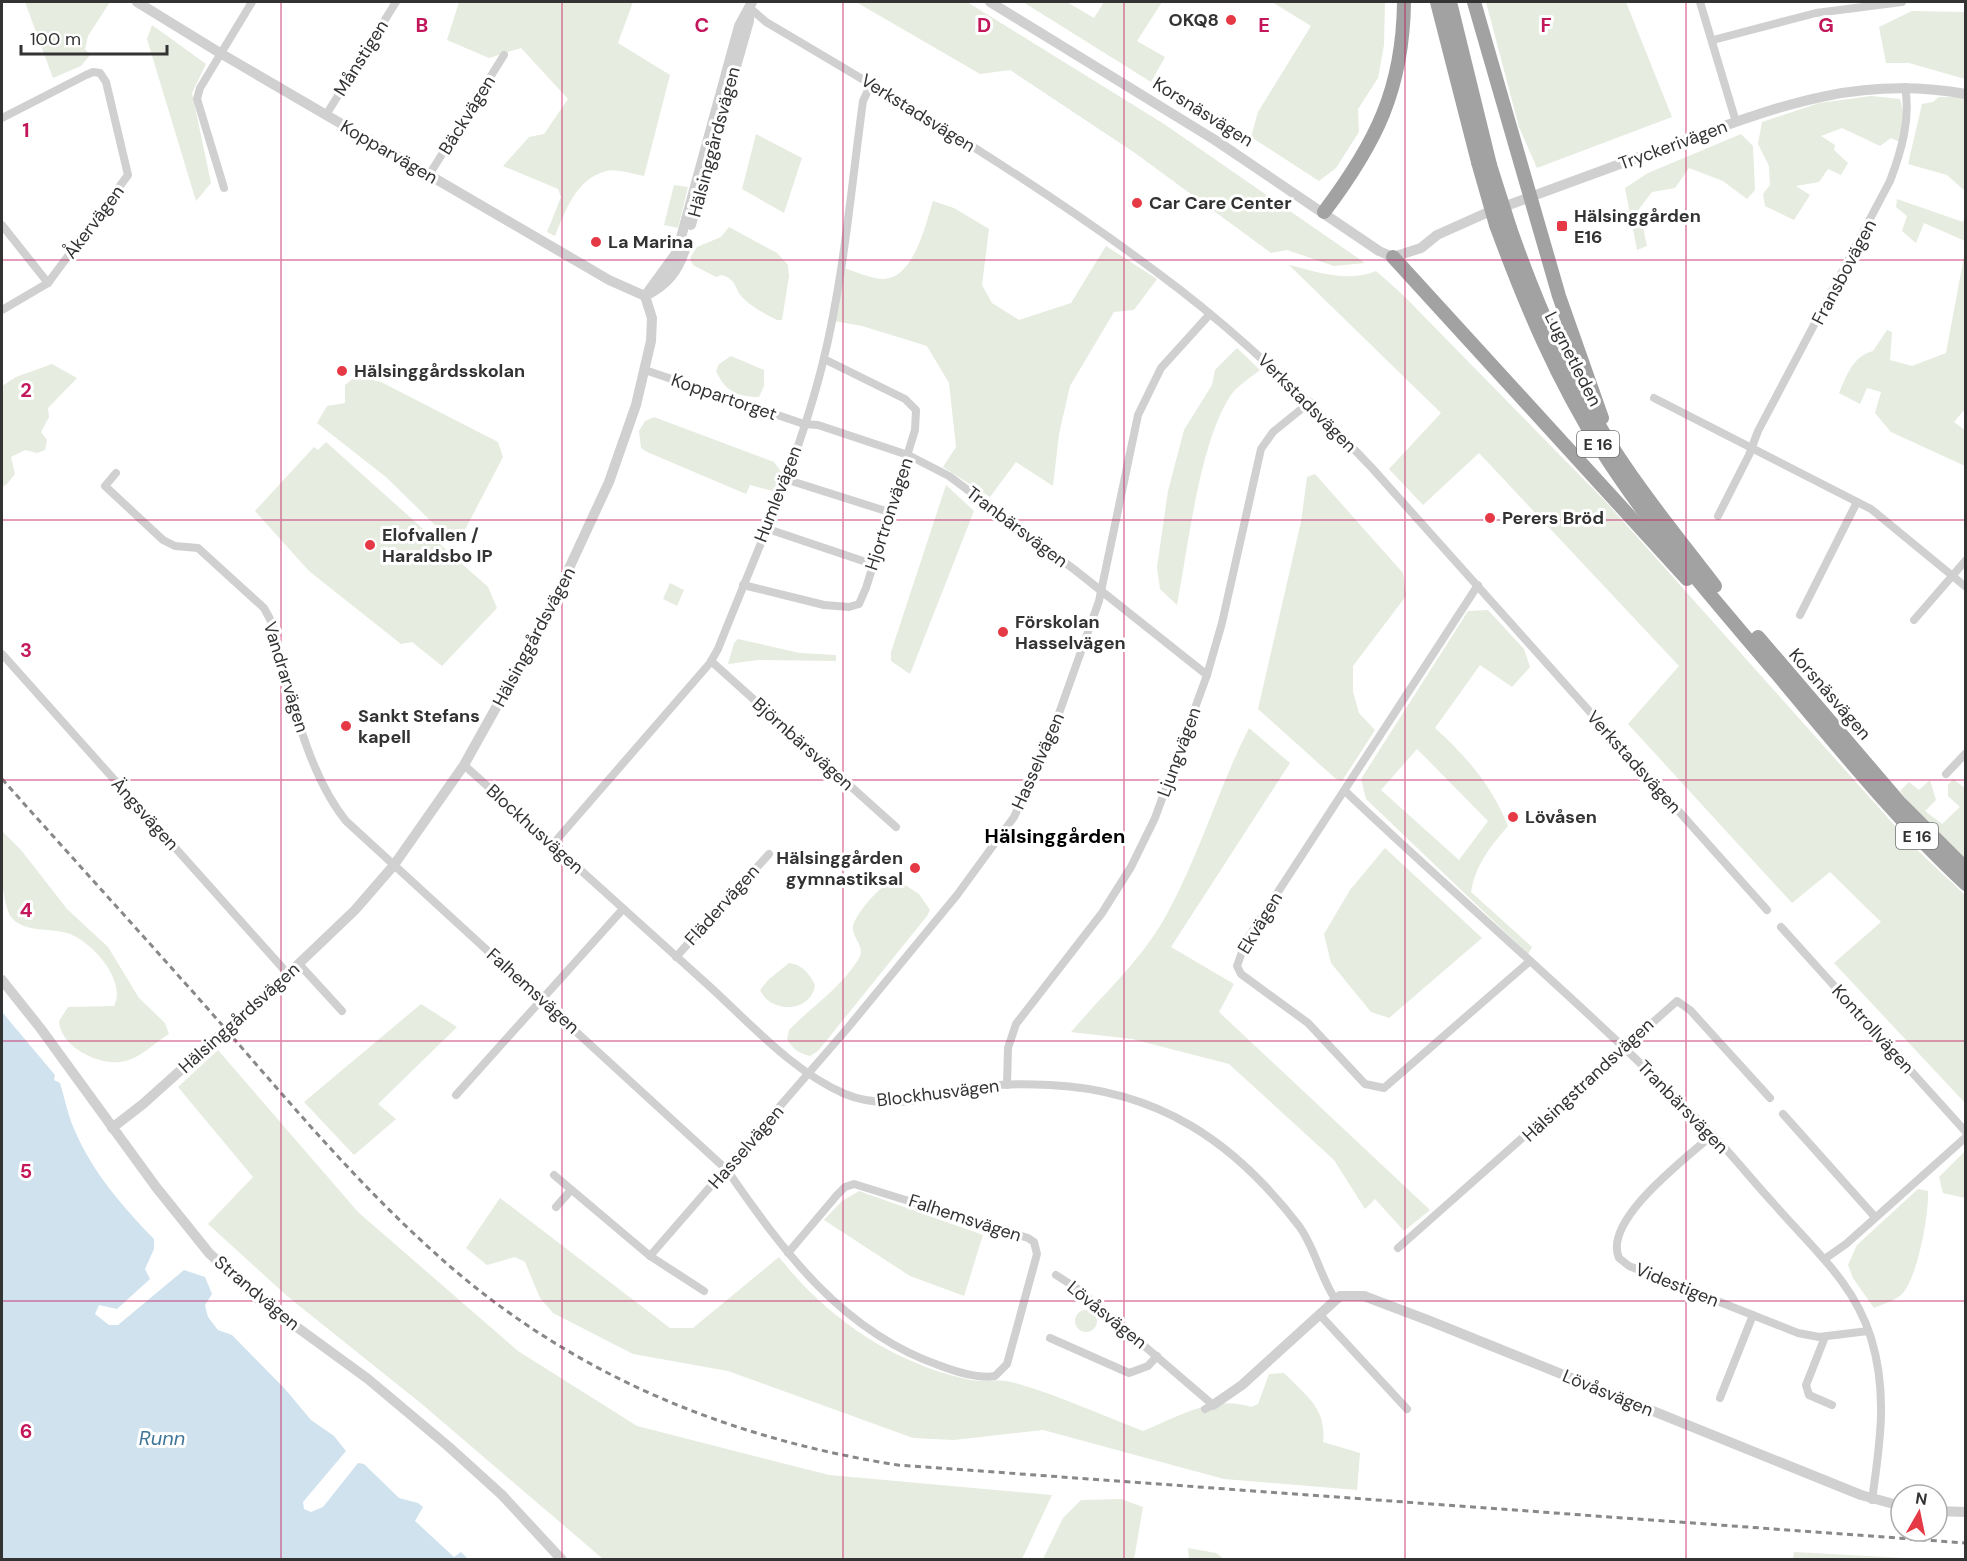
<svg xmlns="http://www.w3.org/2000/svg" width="1967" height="1561" font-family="'DM Sans',sans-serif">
<rect width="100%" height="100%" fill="#fff"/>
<g fill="#e6ecdf" fill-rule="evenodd">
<polygon points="25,2 110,2 88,36 85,49 90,55 81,66 53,78"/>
<path d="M459,2H633L618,43L670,75L644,176C633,174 616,168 606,171C575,180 566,210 555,236L547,232L561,197L558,189L503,166L529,137L544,134L568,99L521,48L489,58L447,40Z"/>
<polygon points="856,2 967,2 1164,124 1365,263 1334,266 1287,250 1271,253 1135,153 1010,70 980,74"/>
<polygon points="1023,2 1067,2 1094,18 1104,2 1162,2 1137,41 1165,57 1151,82"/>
<polygon points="1272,2 1385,2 1384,45 1378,78 1358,109 1359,132 1336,168 1319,181 1251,137 1258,112 1311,26"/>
<polygon points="1486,2 1626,2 1672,117 1537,168 1519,127"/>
<polygon points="1912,11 1965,12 1965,79 1909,63 1886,63 1879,27"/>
<polygon points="152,25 206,64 192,93 211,183 196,201 147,39"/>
<polygon points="1871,96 1900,99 1904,114 1900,142 1891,138 1880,146 1842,128 1821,136 1835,145 1834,150 1848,163 1841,175 1828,169 1819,182 1796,186 1810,195 1794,220 1765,206 1763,194 1770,185 1769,166 1758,144 1762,122 1819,103"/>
<polygon points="1939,97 1965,97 1965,191 1947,175 1908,164 1922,104 1933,102"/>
<polygon points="756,134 802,158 784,213 742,189"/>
<polygon points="1741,134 1753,146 1755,190 1747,199 1723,181 1689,168 1675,188 1652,192 1639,209 1647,246 1637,250 1625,188 1648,173"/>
<polygon points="674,185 688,187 678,228 664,225"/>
<polygon points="1897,199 1963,222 1965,214 1965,241 1924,223 1916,243 1902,231 1907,216 1896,207"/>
<path d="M933,201L954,208L989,229L982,285L992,303L1019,320L1071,303L1106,246L1157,279L1134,310L1114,312L1070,386L1059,434L1053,486L1016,462L990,497L943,467L956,447L949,383L927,346L862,326L834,321L843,268C855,271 871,279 884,279C914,278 926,223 933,201Z"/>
<path d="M729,227L777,253L788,265L789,276L782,320H777C766,314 753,308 744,299C733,289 739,281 722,275L716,277L693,265L690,258L697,247L721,237Z"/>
<path d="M1965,251V409L1954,422L1965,430V466L1891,432L1875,413L1881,392L1867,388L1860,404L1839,393C1847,375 1852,357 1873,351L1887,330L1892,332L1890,360L1912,366L1946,353Z"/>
<path d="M1289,265C1318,272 1348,283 1376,271L1402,294L1605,501L1913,846L1965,895V1103L1834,963L1881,922L1830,872L1792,903L1628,724L1679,666L1479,453L1423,505L1389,469L1441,413Z"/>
<path d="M1237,348L1260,370C1250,378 1235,387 1229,398C1199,446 1188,548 1177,605L1160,589L1157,567L1168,491L1184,430L1212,385L1215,370Z"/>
<path d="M731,356L764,370V386L759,397C737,397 725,391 716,371L719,364Z"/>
<polygon points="52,364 77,378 48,408 49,417 41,432 47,440 45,450 37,453 25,450 11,457 15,474 7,484 2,487 2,386 16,377"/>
<polygon points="356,376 381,382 498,442 503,457 458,543 437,527 386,477 317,423 327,406 345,403 345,385"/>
<polygon points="654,417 774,462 782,473 776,492 750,485 746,494 647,452 641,448 639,431 645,421"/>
<polygon points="326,442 488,587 497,608 442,666 412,642 401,644 309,571 255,511 314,447 318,450"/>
<polygon points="1315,474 1403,573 1406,596 1353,666 1353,692 1359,713 1375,730 1342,781 1336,779 1258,709 1301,522 1307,477"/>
<polygon points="946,485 974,511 910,674 891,661 891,652"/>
<polygon points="670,583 684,590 677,606 663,599"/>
<path d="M1488,610L1524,649L1530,667L1512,687L1480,665L1435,728C1467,757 1492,786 1508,826C1490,847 1476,864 1471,892L1532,947L1528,954L1366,799L1361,779L1468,611ZM1417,749L1488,821L1459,860L1381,790Z"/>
<polygon points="738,639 800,653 836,655 836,661 758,660 728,664 734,643"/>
<path d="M1249,728L1290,763L1171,947L1234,984L1219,1012L1430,1210L1404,1231L1375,1199L1365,1209L1334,1160L1229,1064L1132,1039L1071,1032C1105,992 1143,959 1168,912C1200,853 1219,787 1249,728Z"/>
<polygon points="1953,779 1965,788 1965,863 1931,832 1900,791 1909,782 1919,790 1930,780 1936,800 1925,811 1942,824 1960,807 1948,796 1948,785"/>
<path d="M2,831L21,850L67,909L108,947L139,998L165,1023L169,1034C154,1043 139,1060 120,1062C97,1065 60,1046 59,1021L68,1007L114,1006C127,981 93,943 70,934C51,927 24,934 10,916C0,894 1,857 2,831Z"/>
<polygon points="1385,848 1482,938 1389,1018 1371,1012 1331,963 1324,934 1350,890"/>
<path d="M896,879L919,894L930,910L927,916L818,1051L810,1056C798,1053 793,1049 787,1039L789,1030C811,1007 840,989 858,960C866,948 855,941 853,930C850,918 885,880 896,879Z"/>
<path d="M789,963C801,964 810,974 815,985C811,1013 771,1014 760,990L768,980Z"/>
<polygon points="421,1004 457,1027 378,1104 396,1119 354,1155 304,1102"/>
<polygon points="218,1050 358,1212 518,1351 637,1426 829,1475 1052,1495 1022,1559 603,1559 423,1405 287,1296 208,1224 253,1177 178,1087"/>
<polygon points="1965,1151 1965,1198 1943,1193 1939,1177"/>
<path d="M1918,1189L1928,1191C1929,1215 1918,1275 1903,1293C1897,1300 1883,1304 1874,1308L1853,1278L1848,1265L1857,1245Z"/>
<polygon points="859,1191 983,1235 964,1296 910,1276 824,1220 842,1201"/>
<path d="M500,1198L670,1328H693L779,1257C826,1317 891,1362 966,1379C982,1383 1000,1378 1015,1383C1058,1395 1101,1415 1143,1431C1177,1417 1214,1394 1251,1407L1258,1404L1269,1374L1284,1373C1306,1396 1327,1408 1323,1442L1360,1453L1357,1490L1224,1479L1043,1430L954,1440L913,1438L728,1371L633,1354L553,1313L540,1298L525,1262L515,1257L487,1265L466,1248Z"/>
<circle cx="1086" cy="1321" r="11"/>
<polygon points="1121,1499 1143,1507 1134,1559 1043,1559 1063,1518 1081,1500"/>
<polygon points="1188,1548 1216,1553 1224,1559 1189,1559"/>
<polygon points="1794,1552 1905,1558 1793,1559"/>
</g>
<path fill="#cfe2ee" d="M2,1012L55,1075L54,1080L60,1083C65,1099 68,1116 75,1131C93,1173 123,1207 154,1239V1249L145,1269L150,1279L117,1309L99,1305L95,1314L109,1325H118L184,1270L205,1277L212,1294L205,1305L208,1317L218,1330L232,1335L285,1389L311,1420L334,1436L346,1451L303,1502L304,1509L311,1512L323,1507L358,1463L364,1464L399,1498L418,1503L423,1507L415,1521L454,1557L461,1552L468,1559H2Z"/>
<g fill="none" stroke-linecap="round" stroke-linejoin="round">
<g stroke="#d0d0d0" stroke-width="8">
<polyline points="1700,2 1736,122"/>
<path d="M750,8L766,22C907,105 1049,189 1179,289C1249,343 1311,404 1372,468L1767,910"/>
<polyline points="1713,40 1816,13 1902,2"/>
<polyline points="326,115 396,2"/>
<polyline points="2,118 86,75 93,72 100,73 106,82 128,175 48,283 2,310"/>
<polyline points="429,175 504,55"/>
<polyline points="224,188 197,99 200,88 252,2"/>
<polyline points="2,225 48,283"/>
<polyline points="645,370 804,424 818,425 908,455 949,476 1075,570 1207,675"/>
<polyline points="1654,398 1871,509 1966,587"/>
<path d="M116,473L105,486L163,540L175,546L198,548L264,608L270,619C289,683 304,769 346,821L727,1170C784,1252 842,1332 941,1366C957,1372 978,1379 995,1376L1007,1364L1037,1254L1034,1242L1028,1238L854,1184L845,1187L837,1195L788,1253"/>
<polyline points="785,479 889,512"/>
<path d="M1718,516L1749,455L1758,431L1890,181C1901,152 1911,119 1905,87"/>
<polyline points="765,528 872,564"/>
<polyline points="743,585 824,605 849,607 859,604 866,588 915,430 916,410 905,399 824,359"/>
<polyline points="1478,585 1246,941 1237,966 1241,974 1308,1023 1365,1084 1384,1088 1530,961"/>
<polyline points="1800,615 1857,502"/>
<polyline points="1914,620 1966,560"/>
<polyline points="2,654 288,974"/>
<polyline points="711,661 896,827"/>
<path d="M464,765C545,838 626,912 708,985C750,1023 792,1071 845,1094C890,1113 944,1094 990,1086C1010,1083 1031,1084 1050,1085C1158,1090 1234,1141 1299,1226C1315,1248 1320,1276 1335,1299"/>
<polyline points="1946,774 1966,753"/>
<path d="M1345,791C1464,904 1590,1010 1706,1128C1730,1152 1751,1179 1774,1204C1811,1247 1854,1282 1871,1338C1888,1393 1880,1444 1872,1500"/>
<path d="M553,844L710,663L718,649C755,555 799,460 823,362C844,277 851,188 863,101L871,84"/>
<polyline points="1781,927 1966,1132"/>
<polyline points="676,957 769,854"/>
<polyline points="299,964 342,1011"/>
<polyline points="1007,1085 1008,1048 1016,1024 1102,913 1131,867 1155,818 1207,675 1222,623 1261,449 1273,432 1310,402"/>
<polyline points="456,1095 623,909"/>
<polyline points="1783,1114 1875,1217"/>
<path d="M1712,1135C1688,1157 1602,1220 1619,1258L1629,1266L1798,1333L1819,1337L1868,1331"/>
<polyline points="554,1175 650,1256 704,1291"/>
<polyline points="556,1207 571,1190"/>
<polyline points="1398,1248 1677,1001 1690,1010 1770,1098"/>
<polyline points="650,1256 846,1030 957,895 1014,817 1047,747 1099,601 1138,415 1161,368 1210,314"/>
<polyline points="1826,1258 1846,1244 1966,1137"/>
<polyline points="1056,1275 1078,1289 1213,1405 1205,1409"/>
<polyline points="1320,1315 1407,1409"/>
<polyline points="1825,1337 1806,1385 1809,1395 1832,1405"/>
<polyline points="1050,1338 1129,1373 1148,1366 1157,1356"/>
<polyline points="1720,1398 1753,1315"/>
</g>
<g stroke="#d0d0d0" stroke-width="10">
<polyline points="137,2 220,53 609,280 645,296"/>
<path d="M990,2L1215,140L1379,251L1393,257L1421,248L1437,235L1484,214C1545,191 1607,169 1669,146C1772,109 1853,74 1966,94"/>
<polyline points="691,225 749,21 750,8"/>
<polyline points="645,296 677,252 739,26 752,2"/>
<path d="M645,296C668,285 679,270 686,246"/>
<polyline points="2,980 41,1029 156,1187 209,1253 257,1298 368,1379 449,1447 502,1495 562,1560"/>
<polyline points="112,1128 143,1104 288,974 355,910 394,865 464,765 546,618 609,482 636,405 651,341 652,318 645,296"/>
<polyline points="1213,1405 1242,1385 1340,1296 1364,1296 1430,1321 1861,1495 1901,1506"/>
<polyline points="1937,1511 1966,1512"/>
</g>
<g stroke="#a2a2a2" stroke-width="14">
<polyline points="1437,2 1478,162"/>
<polyline points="1450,2 1490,165"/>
<polyline points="1474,2 1559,296 1602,418"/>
<path d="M1324,212C1376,143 1403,89 1404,2"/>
<path d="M1496,225C1525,304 1557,380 1602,451C1653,531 1717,603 1778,675C1838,747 1897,820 1966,884"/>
<path d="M1510,228C1534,297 1562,364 1600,427C1633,483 1675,534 1715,586"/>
<polyline points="1393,257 1687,579"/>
<polyline points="1758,637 1900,803 1966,869"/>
</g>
<path stroke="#888" stroke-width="3" stroke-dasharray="6 4.5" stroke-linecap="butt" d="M2,779C75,861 150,943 223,1026C288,1101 352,1177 425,1244C559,1369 719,1437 898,1465L1966,1543"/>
<g stroke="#a2a2a2" stroke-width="14">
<polyline points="1478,162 1496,225"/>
<polyline points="1490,165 1510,228"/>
</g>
</g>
<path fill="none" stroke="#c2185b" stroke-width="1.5" stroke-opacity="0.55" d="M281,2V1560M562,2V1560M843,2V1560M1124,2V1560M1405,2V1560M1686,2V1560M2,260H1966M2,520H1966M2,780H1966M2,1041H1966M2,1301H1966"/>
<g fill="#e63946" stroke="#fff" stroke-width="2">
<circle cx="1231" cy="20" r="6"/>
<circle cx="1137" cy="203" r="6"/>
<rect x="1556" y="220" width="12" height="12" rx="3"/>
<circle cx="596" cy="242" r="6"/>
<circle cx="342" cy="371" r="6"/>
<circle cx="1490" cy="518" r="6"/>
<circle cx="370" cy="545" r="6"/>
<circle cx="1003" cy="632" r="6"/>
<circle cx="346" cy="726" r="6"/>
<circle cx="1513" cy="817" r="6"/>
<circle cx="915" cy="868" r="6"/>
</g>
<g text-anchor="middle" stroke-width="6" stroke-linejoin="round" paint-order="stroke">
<g fill="#fff" stroke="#707070" stroke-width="1.5">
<rect x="1577" y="431" width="42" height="26" rx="4.5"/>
<rect x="1896" y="823" width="42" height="26" rx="4.5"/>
</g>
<g font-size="16" font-weight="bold" fill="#333">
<text x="1598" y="450">E 16</text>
<text x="1917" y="842">E 16</text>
</g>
<g font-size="18" font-weight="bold" fill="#333" stroke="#fff" text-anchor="start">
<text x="1219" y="26" text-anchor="end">OKQ8</text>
<text x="1149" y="209">Car Care Center</text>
<text x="1574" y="222">Hälsinggården<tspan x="1574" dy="21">E16</tspan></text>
<text x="608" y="248">La Marina</text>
<text x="354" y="377">Hälsinggårdsskolan</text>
<text x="1502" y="524">Perers Bröd</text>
<text x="382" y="541">Elofvallen /<tspan x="382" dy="21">Haraldsbo IP</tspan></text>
<text x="1015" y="628">Förskolan<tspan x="1015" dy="21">Hasselvägen</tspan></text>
<text x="358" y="722">Sankt Stefans<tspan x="358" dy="21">kapell</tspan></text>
<text x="1525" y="823">Lövåsen</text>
<text x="903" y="864" text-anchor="end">Hälsinggården<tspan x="903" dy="21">gymnastiksal</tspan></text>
</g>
<g font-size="18" fill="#333" stroke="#fff">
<text transform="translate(361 58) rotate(-58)" y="6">Månstigen</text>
<text transform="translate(1203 112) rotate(32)" y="6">Korsnäsvägen</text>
<text transform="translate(918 113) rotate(32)" y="6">Verkstadsvägen</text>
<text transform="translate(467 115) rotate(-58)" y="6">Bäckvägen</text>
<text transform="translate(714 142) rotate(-75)" y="6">Hälsinggårdsvägen</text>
<text transform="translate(1673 145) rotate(-20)" y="6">Tryckerivägen</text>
<text transform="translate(389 152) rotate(30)" y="6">Kopparvägen</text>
<text transform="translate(94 222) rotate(-53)" y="6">Åkervägen</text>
<text transform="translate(1844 272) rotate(-62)" y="6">Fransbovägen</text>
<text transform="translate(1573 359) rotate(63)" y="6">Lugnetleden</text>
<text transform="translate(724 397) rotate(19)" y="6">Koppartorget</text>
<text transform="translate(1307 403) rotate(45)" y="6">Verkstadsvägen</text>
<text transform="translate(778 494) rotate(-69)" y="6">Humlevägen</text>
<text transform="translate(889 514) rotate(-72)" y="6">Hjortronvägen</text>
<text transform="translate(1017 527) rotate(37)" y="6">Tranbärsvägen</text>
<text transform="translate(534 637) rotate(-62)" y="6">Hälsinggårdsvägen</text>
<text transform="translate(286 677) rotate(73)" y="6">Vandrarvägen</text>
<text transform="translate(1830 694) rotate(49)" y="6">Korsnäsvägen</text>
<text transform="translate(803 744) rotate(42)" y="6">Björnbärsvägen</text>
<text transform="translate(1179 752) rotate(-70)" y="6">Ljungvägen</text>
<text transform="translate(1038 761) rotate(-66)" y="6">Hasselvägen</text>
<text transform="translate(1634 762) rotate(48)" y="6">Verkstadsvägen</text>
<text transform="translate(145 814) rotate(48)" y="6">Ängsvägen</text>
<text transform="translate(535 829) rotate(42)" y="6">Blockhusvägen</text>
<text transform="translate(722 905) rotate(-48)" y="6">Flädervägen</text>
<text transform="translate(1260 923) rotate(-59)" y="6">Ekvägen</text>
<text transform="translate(533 991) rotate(42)" y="6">Falhemsvägen</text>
<text transform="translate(239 1018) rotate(-42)" y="6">Hälsinggårdsvägen</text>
<text transform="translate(1873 1029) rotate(48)" y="6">Kontrollvägen</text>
<text transform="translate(1588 1080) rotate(-43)" y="6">Hälsingstrandsvägen</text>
<text transform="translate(938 1093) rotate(-7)" y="6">Blockhusvägen</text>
<text transform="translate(1683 1107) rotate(46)" y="6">Tranbärsvägen</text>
<text transform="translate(746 1147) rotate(-49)" y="6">Hasselvägen</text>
<text transform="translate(965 1218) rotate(18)" y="6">Falhemsvägen</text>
<text transform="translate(1677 1285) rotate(22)" y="6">Videstigen</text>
<text transform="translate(257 1293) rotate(40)" y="6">Strandvägen</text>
<text transform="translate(1107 1315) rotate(39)" y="6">Lövåsvägen</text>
<text transform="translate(1608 1393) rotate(22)" y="6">Lövåsvägen</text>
</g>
<g font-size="20" font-weight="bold" fill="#000" stroke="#fff">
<text x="1055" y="843">Hälsinggården</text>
</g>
<g font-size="20" font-style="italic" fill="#3f7597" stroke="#fff">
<text x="162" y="1445">Runn</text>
</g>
</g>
<g font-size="20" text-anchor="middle" font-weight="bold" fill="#c2185b" stroke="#fff" stroke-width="6" stroke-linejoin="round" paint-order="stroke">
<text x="422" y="32">B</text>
<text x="702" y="32">C</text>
<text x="984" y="32">D</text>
<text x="1264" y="32">E</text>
<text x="1546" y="32">F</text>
<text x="1826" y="32">G</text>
<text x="26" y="137">1</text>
<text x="26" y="397">2</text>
<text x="26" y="657">3</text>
<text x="26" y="917">4</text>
<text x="26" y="1178">5</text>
<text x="26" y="1438">6</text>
</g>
<rect width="1967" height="1561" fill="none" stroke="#333333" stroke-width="6"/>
<g transform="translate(1919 1513) rotate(9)"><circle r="28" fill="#ffffff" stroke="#adadad" stroke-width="1.5"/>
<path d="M0-4.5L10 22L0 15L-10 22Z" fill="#e63946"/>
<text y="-9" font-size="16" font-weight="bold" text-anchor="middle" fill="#333333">N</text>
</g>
<path d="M21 45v9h146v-9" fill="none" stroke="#333333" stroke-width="3"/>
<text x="30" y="45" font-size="18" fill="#333333" stroke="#ffffff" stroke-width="4.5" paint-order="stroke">100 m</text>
</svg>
